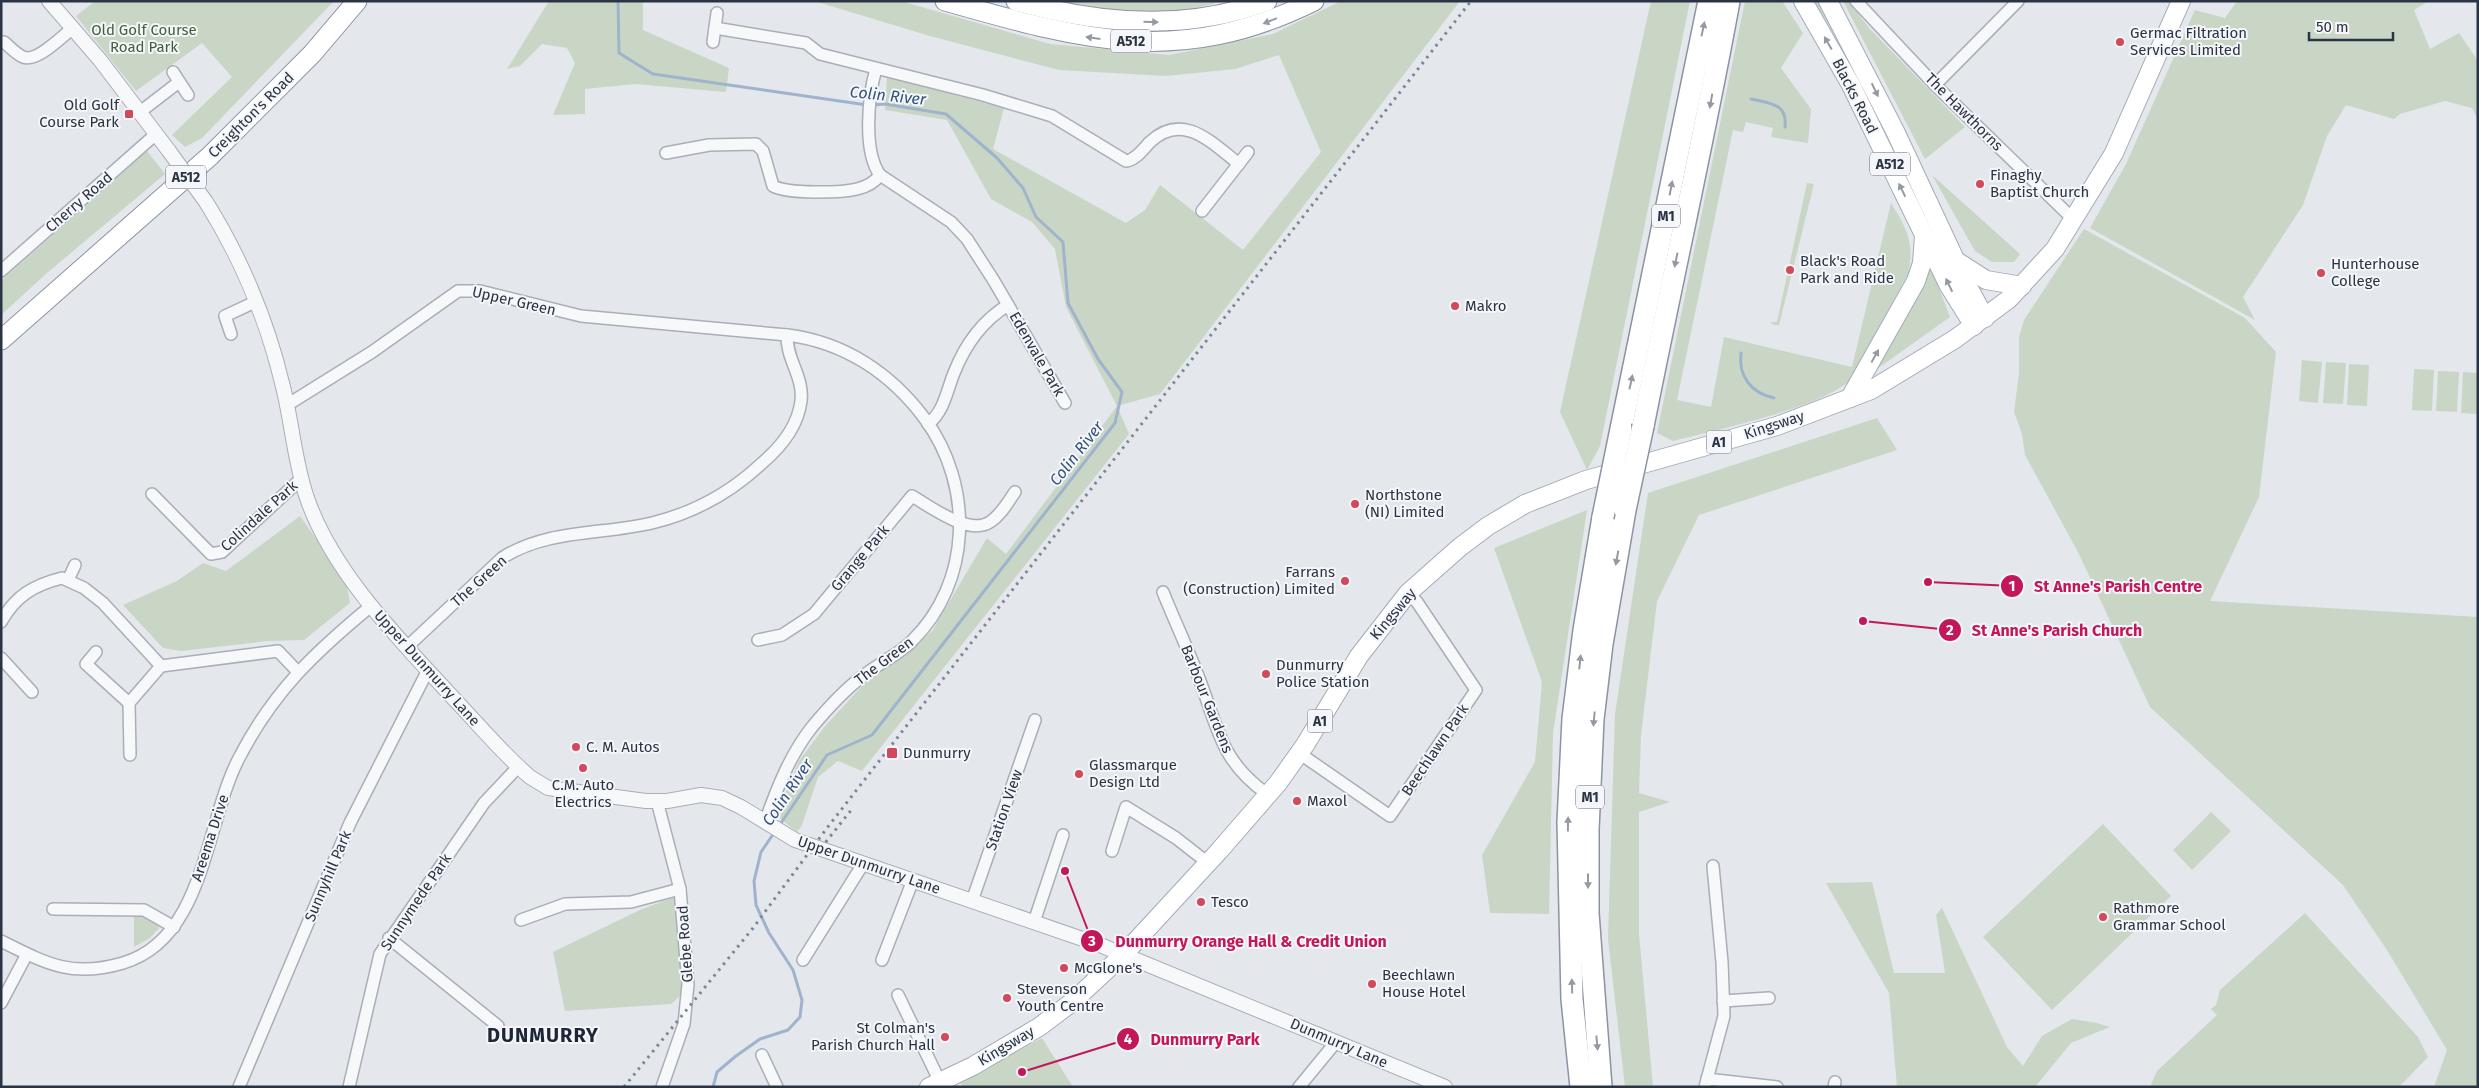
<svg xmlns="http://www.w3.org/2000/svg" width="2479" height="1088" font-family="'Fira Sans',sans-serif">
<rect width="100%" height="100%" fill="#e4e7ec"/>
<g fill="#c9d6c5">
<polygon points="95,1 334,1 202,138 185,147 172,135 232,77 202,43 136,91 76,16"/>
<polygon points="549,1 643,1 643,30 729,68 726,92 635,84 585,89 585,114 553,115 575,63 567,48 542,44 520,66 507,69"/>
<polygon points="814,1 901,1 1050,44 1169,55 1273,34 1341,1 1460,1 1160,394 1117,406 1129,434 862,771 838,761 818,777 802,825 797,832 776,815 799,761 826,725 866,682 913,649 932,631 987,538 1006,554 1117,406 1066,307 1055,249 1032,222 991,199 947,120 885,110 887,77 1004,108 993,149 1126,223 1145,210 1160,185 1243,250 1321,152 1279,55 1235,69 1166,76 1059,70 930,36"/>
<polygon points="1060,1 1226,1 1183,11 1104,11"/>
<polygon points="1651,1 1690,1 1600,446 1587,470 1560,412"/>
<path d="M1745,1H1782L1803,33L1781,68L1811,109L1808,143L1771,137L1773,128L1746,122L1743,132L1733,130L1677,400L1711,407L1724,337L1852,367L1891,203C1907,229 1915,243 1908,274L1851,379C1825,407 1715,430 1673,441L1657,433Z"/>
<polygon points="1814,1 1819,1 1844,44 1857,84 1842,46"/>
<polygon points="1843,1 1848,1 1869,28 1965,127 1925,159"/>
<polygon points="2237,1 2429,1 2414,10 2430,49 2459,33 2478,61 2478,120 2472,108 2445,101 2400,114 2394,119 2346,105 2327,136 2303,205 2243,297 2255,320 2090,228 2126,164 2195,10 2225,18"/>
<polygon points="147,151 165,174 47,273 1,315 1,281"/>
<polygon points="1932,175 2020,254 2014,262 1992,262 1975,251"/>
<polygon points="1807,183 1814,184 1779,325 1774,325 1770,322 1777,322"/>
<polygon points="2084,229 2245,318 2276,352 2259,497 2210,601 2478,617 2478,1087 2434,1087 2447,1050 2387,950 2343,885 2150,707 2079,554 2025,455 2022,434 2014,412 2019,373 2019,337 2024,320"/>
<polygon points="1930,265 1950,317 1877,369 1874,368"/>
<polygon points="2302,360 2322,362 2318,403 2299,401"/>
<polygon points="2326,362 2346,363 2343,404 2323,403"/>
<polygon points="2349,364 2369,365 2367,406 2347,405"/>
<polygon points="2414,369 2434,370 2432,411 2412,410"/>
<polygon points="2438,371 2459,372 2457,412 2436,411"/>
<polygon points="2463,372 2478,373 2478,414 2461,413"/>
<polygon points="1877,418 1897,450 1699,515 1657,601 1641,735 1639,793 1670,802 1639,812 1639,934 1653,1087 1625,1087 1608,939 1615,714 1648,493"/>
<polygon points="1587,510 1553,733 1549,914 1490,913 1482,855 1535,762 1542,682 1494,548"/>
<polygon points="300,516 346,581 350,603 304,640 268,641 181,651 163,648 123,605 177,581 203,563 226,571"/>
<polygon points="2211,812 2231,831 2192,870 2173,850"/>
<polygon points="2103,824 2171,896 2052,1010 1983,937"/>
<polygon points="1872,882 1894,973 1945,973 1936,915 1942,908 2007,1047 2023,1066 2042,1036 2072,1019 2097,1023 2110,1027 2071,1043 2035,1087 1897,1087 1889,993 1826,883"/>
<polygon points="675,897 682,981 681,995 671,1004 565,1011 553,952 642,909"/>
<polygon points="2305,913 2418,1037 2428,1057 2399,1087 2150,1087 2157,1071 2217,1015 2211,1009 2216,1005 2220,990"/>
<polygon points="134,915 141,915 158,924 159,928 150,938 134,947"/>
<polygon points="1042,1038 1073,1087 963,1087 960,1082"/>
</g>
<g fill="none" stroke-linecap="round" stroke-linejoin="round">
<g stroke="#9fb4cc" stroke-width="3">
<polyline points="618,1 619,53 653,74 867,105"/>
<path d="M1751,99C1769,103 1788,103 1785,127"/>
<path d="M1741,353C1738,376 1751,393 1774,398"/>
<polyline points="779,826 827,755 872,735 1115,423 1122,392 1098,359 1068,303 1063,242 1036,217 1023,188 997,158 946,114 885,104 873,105"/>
<polyline points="713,1087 717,1072 736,1056 760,1039 788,1030 800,1017 802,1000 793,970 769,933 756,905 754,881 761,852 774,833"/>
</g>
<defs>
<g id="minor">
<polyline points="1856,1 1935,85 2074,220"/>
<path d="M715,28L806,43L820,54L983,95L1052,116L1126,161C1136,160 1143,149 1150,142C1183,111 1212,143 1239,164"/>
<path d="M4,42C10,47 16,54 23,57C37,63 62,36 73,28"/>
<polyline points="713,42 717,13"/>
<path d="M876,69C868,96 863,152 880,175L951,222L967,239L994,281L1065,403"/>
<polyline points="173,72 188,95"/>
<polyline points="1935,85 2018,1"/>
<polyline points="140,112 179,82"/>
<path d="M666,153L709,145L756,144L763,151L773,186C788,194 840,193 857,189C866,187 874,183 880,175"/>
<polyline points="1202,211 1248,152"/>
<polyline points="1,271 156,134"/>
<polyline points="231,334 225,316 255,302"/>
<polyline points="287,405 372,352 458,291 480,291 581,316 787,335"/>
<path d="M928,424C944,412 947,390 954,373C965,345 982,321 1008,305"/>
<polyline points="152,494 204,547 211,554 222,552 302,478"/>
<polyline points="68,580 75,565"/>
<path d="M1163,592C1175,622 1189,651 1200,681C1219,731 1221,761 1267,794"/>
<path d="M1,622C15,596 34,585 62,578L84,588L103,603L161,666L278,651L297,671"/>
<path d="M758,640L782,635L814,614L912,496C931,507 969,536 990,522C1001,515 1008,502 1015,492"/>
<path d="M407,647L502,558C547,529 601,535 652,523C693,513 730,493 761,464C780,448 798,426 801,401C804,377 786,359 787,335C844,342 891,373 925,419C974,486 972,582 912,641C898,655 878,664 863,676C844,690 827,709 812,727C790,755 777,788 765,822"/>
<polyline points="96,652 86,664 129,703 161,666"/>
<polyline points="1,658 32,692"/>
<polyline points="129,703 130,755"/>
<polyline points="1299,753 1390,816 1476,690 1417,602 1408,593"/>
<polyline points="657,801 680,889 688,984 684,1024 662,1087"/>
<polyline points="1112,851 1126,807 1176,838 1208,863"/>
<polyline points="972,901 1035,720"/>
<polyline points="53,909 144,910 174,927"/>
<polyline points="521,920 565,904 631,902 680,889"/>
<polyline points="1034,922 1063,835"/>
<polyline points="389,938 498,1026"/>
<path d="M1,941C47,964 72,978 123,963C205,939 205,823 239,758C273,692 314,653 371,606"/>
<polyline points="803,960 863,864"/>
<polyline points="882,960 913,880"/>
<polyline points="898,995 940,1082"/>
<polyline points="1723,1001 1769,998"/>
<polyline points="1,1003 27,954"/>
<polyline points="762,1055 777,1087"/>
<polyline points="1707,1079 1777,1087"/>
<polyline points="239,1087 350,823 428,670"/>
<polyline points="349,1087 380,954 484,803 518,767"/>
<polyline points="1299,1087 1336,1042"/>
<polyline points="1705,1087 1724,1016 1722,962 1713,866"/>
<polyline points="1834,1087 1835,1082"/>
</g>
<g id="tertiary">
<polyline points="49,1 100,60 169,151"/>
<path d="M206,202C240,256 267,320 282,383C292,420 294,461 307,498C333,574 402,642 456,701C480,726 503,754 530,777L548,788L646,801H667L701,795L722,798L741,807L795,840L1100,945L1445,1087"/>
</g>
<g id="primary">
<polyline points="1803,1 1851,85 1949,286 1974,326"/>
<polyline points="1828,1 1895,131 1967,285 1985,318"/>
<polyline points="1958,262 1986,280 2022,286"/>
<polyline points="1850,398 1916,281 1922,263 1924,236"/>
<polyline points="929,1087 973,1066 1039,1027 1071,1003 1123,955 1219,851 1278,783 1305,745 1359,656 1408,593 1460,547 1488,526 1525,504 1586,480 1777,426 1871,390 1955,339 2009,299 2055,249 2114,153 2181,1"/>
</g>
<g id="trunk">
<path d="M945,1C1083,40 1178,68 1314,1"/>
<path d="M1016,1C1098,24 1186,32 1267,1"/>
<polyline points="1,340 210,156 312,54 357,1"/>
</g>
<g id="motorway">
<path d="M1643,426C1671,284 1703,143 1729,1"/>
<polyline points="1621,429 1709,1"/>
<polyline points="1581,1087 1572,999 1568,822 1573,719 1584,630 1603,517"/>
<polyline points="1601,1087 1588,913 1588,830 1593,719 1602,644 1625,510"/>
</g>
</defs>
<use href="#minor" stroke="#a9aeb7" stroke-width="14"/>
<use href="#tertiary" stroke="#a9aeb7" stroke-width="16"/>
<use href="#primary" stroke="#a3abb8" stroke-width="20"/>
<use href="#trunk" stroke="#8b94a3" stroke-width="21"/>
<use href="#motorway" stroke="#8b94a3" stroke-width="24"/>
<use href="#minor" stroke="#f7f8fa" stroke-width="11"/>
<use href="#tertiary" stroke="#f7f8fa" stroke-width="14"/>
<use href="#primary" stroke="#fff" stroke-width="18"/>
<use href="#trunk" stroke="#fff" stroke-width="19"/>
<use href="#motorway" stroke="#fff" stroke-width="21"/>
<g stroke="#7d8696" stroke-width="3" stroke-dasharray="2.5 5" stroke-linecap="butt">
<polyline points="821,848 852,809"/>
<polyline points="624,1087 753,928 827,828 1471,1"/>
</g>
<defs>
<polyline id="tertiary-bridge" points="169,151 206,202"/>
<g id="motorway-bridge">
<polyline points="1625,510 1643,426"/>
<polyline points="1603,517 1621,429"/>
</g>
</defs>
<use href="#tertiary-bridge" stroke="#a9aeb7" stroke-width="16" stroke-linecap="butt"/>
<use href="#motorway-bridge" stroke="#8b94a3" stroke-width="24" stroke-linecap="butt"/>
<use href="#tertiary-bridge" stroke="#f7f8fa" stroke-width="14"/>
<use href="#motorway-bridge" stroke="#fff" stroke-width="21"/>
</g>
<defs><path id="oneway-solid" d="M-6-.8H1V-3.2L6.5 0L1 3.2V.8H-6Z" transform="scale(1.25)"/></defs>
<g fill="#959aa2">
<use href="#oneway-solid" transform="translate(1270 21) rotate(158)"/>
<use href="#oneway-solid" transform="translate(1151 22) rotate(1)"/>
<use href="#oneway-solid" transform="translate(1703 29) rotate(-78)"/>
<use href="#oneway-solid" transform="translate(1093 38) rotate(-172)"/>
<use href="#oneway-solid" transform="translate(1828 43) rotate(-120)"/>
<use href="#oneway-solid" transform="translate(1875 90) rotate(64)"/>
<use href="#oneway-solid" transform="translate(1711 101) rotate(100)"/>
<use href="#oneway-solid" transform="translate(1671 188) rotate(-79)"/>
<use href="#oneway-solid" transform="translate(1902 190) rotate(-116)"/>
<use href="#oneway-solid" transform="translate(1676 260) rotate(102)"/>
<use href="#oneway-solid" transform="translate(1949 285) rotate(-116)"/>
<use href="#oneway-solid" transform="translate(1875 356) rotate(-61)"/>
<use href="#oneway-solid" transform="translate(1631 382) rotate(-78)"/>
<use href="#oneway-solid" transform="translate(1617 558) rotate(100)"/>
<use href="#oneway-solid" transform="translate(1580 662) rotate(-84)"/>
<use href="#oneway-solid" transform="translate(1594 719) rotate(95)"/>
<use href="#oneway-solid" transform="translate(1568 824) rotate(-89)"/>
<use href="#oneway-solid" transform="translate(1588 881) rotate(90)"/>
<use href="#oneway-solid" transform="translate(1572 986) rotate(-92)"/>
<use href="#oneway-solid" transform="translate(1597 1043) rotate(85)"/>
</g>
<g fill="#d1495b" stroke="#f4f6f9" stroke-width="2">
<circle cx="2120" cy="42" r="5"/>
<rect x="124" y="109" width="10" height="10" rx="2.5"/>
<circle cx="1980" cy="184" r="5"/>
<circle cx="1790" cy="270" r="5"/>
<circle cx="2321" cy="273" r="5"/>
<circle cx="1455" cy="306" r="5"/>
<circle cx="1355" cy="504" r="5"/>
<circle cx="1345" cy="581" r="5"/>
<circle cx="1266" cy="674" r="5"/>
<circle cx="576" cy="747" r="5"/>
<rect x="886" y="747" width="12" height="12" rx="2.5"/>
<circle cx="583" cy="768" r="5"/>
<circle cx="1079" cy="774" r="5"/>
<circle cx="1297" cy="801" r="5"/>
<circle cx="1201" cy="902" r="5"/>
<circle cx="2103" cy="917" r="5"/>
<circle cx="1064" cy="968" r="5"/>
<circle cx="1372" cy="984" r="5"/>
<circle cx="1007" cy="998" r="5"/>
<circle cx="945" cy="1037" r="5"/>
</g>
<g text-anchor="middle" stroke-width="4" stroke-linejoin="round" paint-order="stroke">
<g fill="#f4f6f9" stroke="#676e7b" stroke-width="1">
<rect x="1111" y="29.5" width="40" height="23" rx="4"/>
<rect x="1870" y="152.5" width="40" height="23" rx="4"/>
<rect x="166" y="165.5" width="40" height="23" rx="4"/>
<rect x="1652" y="204.5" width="28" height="23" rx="4"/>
<rect x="1706.5" y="430.5" width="25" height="23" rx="4"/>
<rect x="1307.5" y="709.5" width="25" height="23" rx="4"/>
<rect x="1576" y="785.5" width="28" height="23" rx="4"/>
</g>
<g font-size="14" font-weight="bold" fill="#2b3445">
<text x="1131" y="46">A512</text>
<text x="1890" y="169">A512</text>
<text x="186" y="182">A512</text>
<text x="1666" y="221">M1</text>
<text x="1719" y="447">A1</text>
<text x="1320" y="726">A1</text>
<text x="1590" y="802">M1</text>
</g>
<g font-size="15" fill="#3f6138" stroke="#f4f6f9">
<text x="144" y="35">Old Golf Course<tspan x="144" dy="17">Road Park</tspan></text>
</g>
<g font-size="15" fill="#2b3445" stroke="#f4f6f9" text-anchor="start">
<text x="2130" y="38">Germac Filtration<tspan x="2130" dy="17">Services Limited</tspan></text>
<text x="119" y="110" text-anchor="end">Old Golf<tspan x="119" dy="17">Course Park</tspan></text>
<text x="1990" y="180">Finaghy<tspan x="1990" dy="17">Baptist Church</tspan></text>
<text x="1800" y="266">Black's Road<tspan x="1800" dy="17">Park and Ride</tspan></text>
<text x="2331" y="269">Hunterhouse<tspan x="2331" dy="17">College</tspan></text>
<text x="1465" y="311">Makro</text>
<text x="1365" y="500">Northstone<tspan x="1365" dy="17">(NI) Limited</tspan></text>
<text x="1335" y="577" text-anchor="end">Farrans<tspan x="1335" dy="17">(Construction) Limited</tspan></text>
<text x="1276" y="670">Dunmurry<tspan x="1276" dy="17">Police Station</tspan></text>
<text x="586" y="752">C. M. Autos</text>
<text x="903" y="758">Dunmurry</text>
<text x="1089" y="770">Glassmarque<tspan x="1089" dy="17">Design Ltd</tspan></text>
<text x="583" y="790" text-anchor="middle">C.M. Auto<tspan x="583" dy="17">Electrics</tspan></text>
<text x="1307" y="806">Maxol</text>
<text x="1211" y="907">Tesco</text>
<text x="2113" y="913">Rathmore<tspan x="2113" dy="17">Grammar School</tspan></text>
<text x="1074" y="973">McGlone's</text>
<text x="1382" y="980">Beechlawn<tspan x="1382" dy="17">House Hotel</tspan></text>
<text x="1017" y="994">Stevenson<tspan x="1017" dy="17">Youth Centre</tspan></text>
<text x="935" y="1033" text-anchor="end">St Colman's<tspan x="935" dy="17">Parish Church Hall</tspan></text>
</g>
<g font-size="15" fill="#2b3445" stroke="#f4f6f9">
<text transform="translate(1855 96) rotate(63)" y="5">Blacks Road</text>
<text transform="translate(1964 112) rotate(45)" y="5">The Hawthorns</text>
<text transform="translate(251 115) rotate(-45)" y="5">Creighton's Road</text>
<text transform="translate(79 202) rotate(-41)" y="5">Cherry Road</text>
<text transform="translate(514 301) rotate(13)" y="5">Upper Green</text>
<text transform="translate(1037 354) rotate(60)" y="5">Edenvale Park</text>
<text transform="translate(1774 425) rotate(-18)" y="5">Kingsway</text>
<text transform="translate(259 516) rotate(-42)" y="5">Colindale Park</text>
<text transform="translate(860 558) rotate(-50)" y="5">Grange Park</text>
<text transform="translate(479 581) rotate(-42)" y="5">The Green</text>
<text transform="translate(1393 614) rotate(-50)" y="5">Kingsway</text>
<text transform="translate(884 661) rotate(-37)" y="5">The Green</text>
<text transform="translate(427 668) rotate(48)" y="5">Upper Dunmurry Lane</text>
<text transform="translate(1207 699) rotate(68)" y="5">Barbour Gardens</text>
<text transform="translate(1435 750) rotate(-56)" y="5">Beechlawn Park</text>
<text transform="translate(1004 810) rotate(-71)" y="5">Station View</text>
<text transform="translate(210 838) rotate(-72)" y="5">Areema Drive</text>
<text transform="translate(869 865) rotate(19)" y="5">Upper Dunmurry Lane</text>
<text transform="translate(328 876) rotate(-67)" y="5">Sunnyhill Park</text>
<text transform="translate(416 902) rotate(-56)" y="5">Sunnymede Park</text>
<text transform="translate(685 944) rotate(-94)" y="5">Glebe Road</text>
<text transform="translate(1339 1043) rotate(23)" y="5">Dunmurry Lane</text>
<text transform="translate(1006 1046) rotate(-31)" y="5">Kingsway</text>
</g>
<g font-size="16" font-style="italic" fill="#34527a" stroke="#f4f6f9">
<text transform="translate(888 95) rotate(6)" y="6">Colin River</text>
<text transform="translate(1076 453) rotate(-52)" y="6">Colin River</text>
<text transform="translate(787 792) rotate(-56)" y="6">Colin River</text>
</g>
<g font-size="20" font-weight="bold" letter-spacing="1" fill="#1d2536" stroke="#f4f6f9">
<text x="543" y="1042">DUNMURRY</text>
</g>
</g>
<path fill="none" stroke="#c2185b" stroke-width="2" d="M1928 582L2012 586M1863 621L1950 630M1065 871L1092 941M1022 1072L1128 1039"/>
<g fill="#c2185b" stroke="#f4f6f9" stroke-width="2">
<circle cx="1928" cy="582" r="5"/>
<circle cx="1863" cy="621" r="5"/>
<circle cx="1065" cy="871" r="5"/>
<circle cx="1022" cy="1072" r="5"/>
<circle cx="2012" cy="586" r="12"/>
<circle cx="1950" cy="630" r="12"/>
<circle cx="1092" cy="941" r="12"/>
<circle cx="1128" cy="1039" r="12"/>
</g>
<g font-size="15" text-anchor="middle" font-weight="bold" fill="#fff">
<text x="2012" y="591">1</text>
<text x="1950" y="635">2</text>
<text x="1092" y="946">3</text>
<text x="1128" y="1044">4</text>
</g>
<g font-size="16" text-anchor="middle" font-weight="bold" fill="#c2185b" stroke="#f4f6f9" stroke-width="4" stroke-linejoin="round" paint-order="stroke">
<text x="2118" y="592">St Anne's Parish Centre</text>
<text x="2057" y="636">St Anne's Parish Church</text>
<text x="1251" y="947">Dunmurry Orange Hall &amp; Credit Union</text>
<text x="1205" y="1045">Dunmurry Park</text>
</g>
<rect width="2479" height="1088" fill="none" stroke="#2b3445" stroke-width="5"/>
<path d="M2309 32v8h84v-8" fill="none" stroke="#2b3445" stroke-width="2.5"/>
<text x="2316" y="32" font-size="15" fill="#2b3445" stroke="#f4f6f9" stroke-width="4" paint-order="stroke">50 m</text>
</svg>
